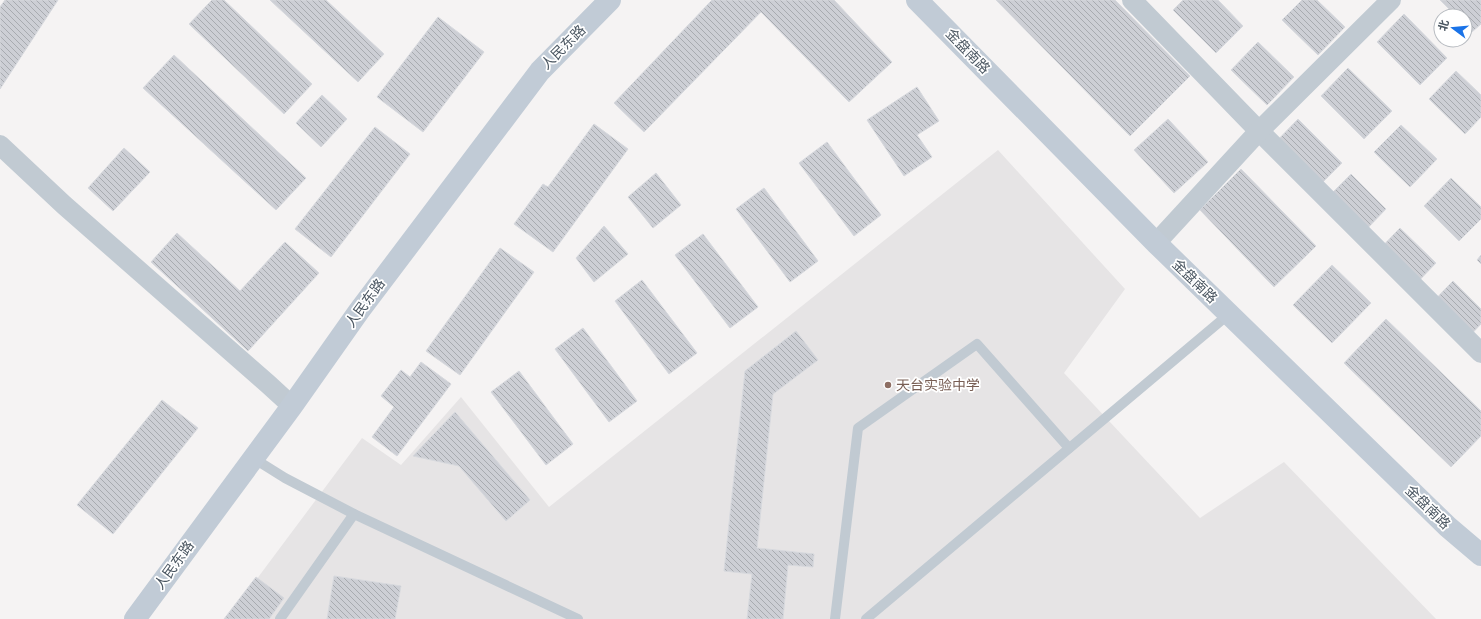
<svg xmlns="http://www.w3.org/2000/svg" width="1481" height="619" font-family="Quicksand,'Noto Sans SC',sans-serif">
<defs>
<pattern id="building-back-hatch" width="6" height="6" patternUnits="userSpaceOnUse"><rect width="6" height="6" fill="#cdcfd5"/><path d="M-1 5l2 2M0 0l6 6M5-1l2 2" fill="none" stroke="#a8abb0"/></pattern>
</defs>
<rect width="100%" height="100%" fill="#f5f3f3"/>
<polygon fill="#e6e4e5" points="998,150 1125,289 1064,373 1200,518 1284,462 1436,619 227,619 362,438 401,465 461,397 549,507"/>
<g fill="url(#building-back-hatch)" stroke="#d7d9de">
<polygon points="5,0 58,0 0,89 0,7"/>
<polygon points="212,0 224,0 312,84 284,114 189,24"/>
<polygon points="270,0 326,0 384,54 358,82"/>
<polygon points="712,0 834,0 892,62 849,102 761,12 644,132 614,103"/>
<polygon points="996,0 1115,0 1190,76 1130,136"/>
<polygon points="1183,0 1218,0 1243,26 1216,53 1173,10"/>
<polygon points="1302,0 1317,0 1345,27 1318,55 1282,20"/>
<polygon points="1440,0 1481,0 1481,24 1472,32 1465,25 1465,16 1456,16"/>
<polygon points="1404,14 1447,58 1420,85 1377,42"/>
<polygon points="438,17 484,52 423,132 377,97"/>
<polygon points="1258,42 1294,77 1267,105 1231,70"/>
<polygon points="174,55 306,178 276,210 143,88"/>
<polygon points="1348,68 1392,111 1364,139 1321,96"/>
<polygon points="1456,71 1481,95 1481,117 1465,134 1429,99"/>
<polygon points="917,87 939,121 917,135 932,157 904,176 867,120"/>
<polygon points="322,95 347,119 321,147 296,123"/>
<polygon points="1168,119 1208,162 1174,193 1134,150"/>
<polygon points="1298,119 1342,163 1315,190 1271,147"/>
<polygon points="594,124 628,149 553,252 514,224 543,184 548,187"/>
<polygon points="1401,125 1437,159 1410,187 1374,152"/>
<polygon points="375,127 410,154 331,257 295,229"/>
<polygon points="827,142 881,215 854,236 799,163"/>
<polygon points="124,148 150,172 113,211 88,188"/>
<polygon points="1241,169 1316,246 1274,287 1200,210"/>
<polygon points="656,173 681,205 653,228 628,197"/>
<polygon points="1351,174 1386,209 1359,237 1323,202"/>
<polygon points="1451,178 1481,207 1481,219 1459,241 1424,206"/>
<polygon points="764,188 818,261 790,282 736,209"/>
<polygon points="604,226 628,254 594,282 576,258"/>
<polygon points="1400,228 1436,263 1409,291 1373,256"/>
<polygon points="177,233 240,291 285,242 319,273 248,351 151,262"/>
<polygon points="703,234 758,307 730,328 675,255"/>
<polygon points="500,248 534,272 460,375 426,351"/>
<polygon points="1481,255 1481,264 1477,260"/>
<polygon points="1332,265 1371,303 1332,343 1293,305"/>
<polygon points="642,280 697,353 669,374 615,301"/>
<polygon points="1453,281 1481,309 1481,324 1462,344 1426,309"/>
<polygon points="1386,319 1481,411 1481,436 1451,467 1344,363"/>
<polygon points="583,328 637,401 609,422 555,349"/>
<polygon points="796,331 818,360 773,394 757,548 814,554 813,567 788,565 783,619 747,619 752,574 724,571 745,371"/>
<polygon points="421,362 451,384 397,456 372,437 394,407 381,396 401,370 410,377"/>
<polygon points="519,371 573,444 546,465 491,392"/>
<polygon points="162,400 198,428 113,534 77,505"/>
<polygon points="455,412 530,500 506,521 459,466 413,456"/>
<polygon points="334,576 401,586 395,619 327,619"/>
<polygon points="256,577 284,598 269,619 224,619"/>
</g>
<g fill="none" stroke-linecap="round" stroke-linejoin="round">
<g stroke="#c1cad2" stroke-width="10">
<polyline points="253,458 285,478 354,514 578,619"/>
<polyline points="280,619 354,514"/>
<polyline points="835,619 858,428 977,344 1069,448"/>
<polyline points="866,619 1229,314"/>
</g>
<g stroke="#c1cad2" stroke-width="20">
<polyline points="1132,0 1259,131 1481,353"/>
<polyline points="0,145 64,205 268,384 292,406"/>
<polyline points="1156,243 1259,131 1391,0"/>
</g>
<g stroke="#c1cbd6" stroke-width="22">
<polyline points="917,0 1156,243 1448,527 1481,555"/>
<polyline points="135,619 292,406 359,311 540,71 610,0"/>
</g>
</g>
<circle fill="#8d6e63" stroke="#fff" stroke-width="1.5" cx="888" cy="385" r="4"/>
<g text-anchor="middle" stroke-width="3.5" stroke-linejoin="round" paint-order="stroke">
<g font-size="14" fill="#4a5661" stroke="#fff">
<text transform="translate(563 47) rotate(-45)" y="5">人民东路</text>
<text transform="translate(968 51) rotate(46)" y="5">金盘南路</text>
<text transform="translate(1195 281) rotate(44)" y="5">金盘南路</text>
<text transform="translate(365 303) rotate(-54)" y="5">人民东路</text>
<text transform="translate(1428 507) rotate(44)" y="5">金盘南路</text>
<text transform="translate(174 565) rotate(-54)" y="5">人民东路</text>
</g>
<g font-size="14" fill="#785e54" stroke="#fff" text-anchor="start">
<text x="896" y="390">天台实验中学</text>
</g>
</g>
<g transform="translate(1453 28) rotate(286)"><circle r="19" fill="#ffffff" stroke="#b7bbc0"/>
<path d="M0-3L7 15L0 10L-7 15Z" fill="#1a73e8"/>
<text y="-6" font-size="11" font-weight="bold" text-anchor="middle" fill="#4a5661">北</text>
</g>
</svg>
